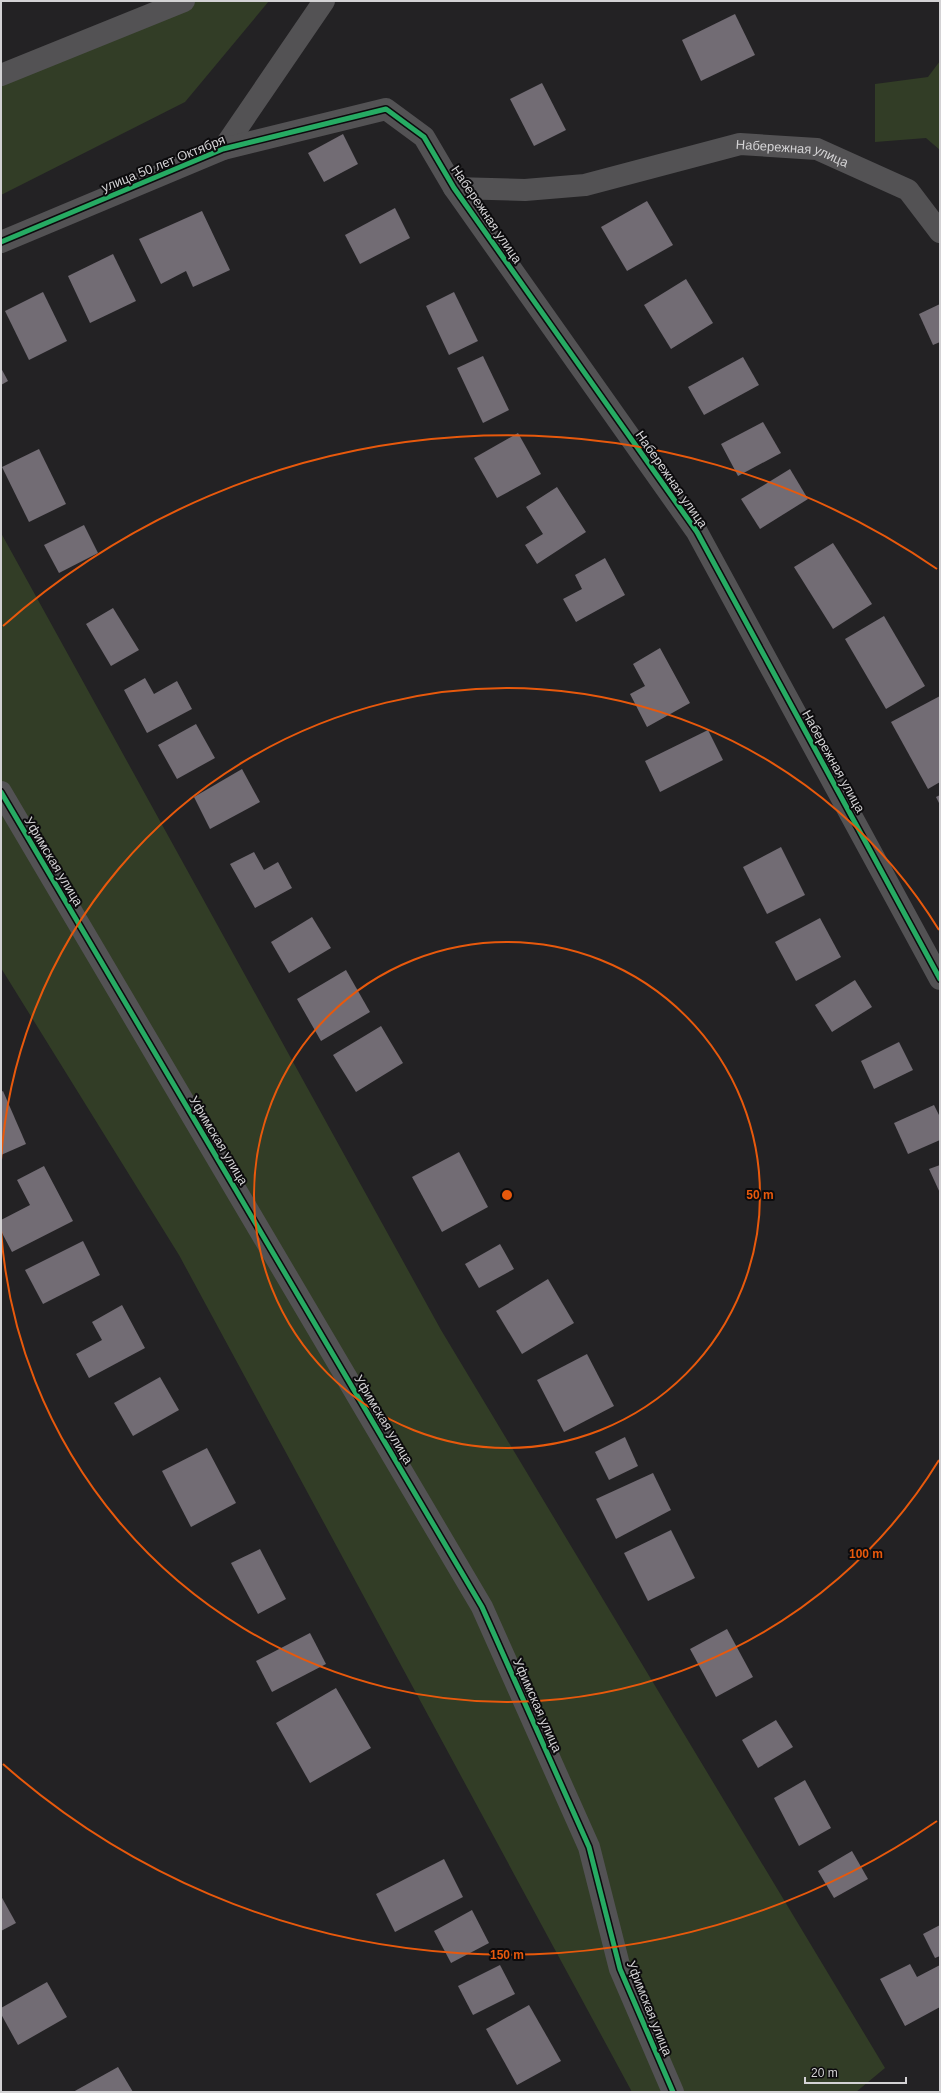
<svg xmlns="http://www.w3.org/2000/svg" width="941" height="2093" font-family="Helvetica,sans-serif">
<rect width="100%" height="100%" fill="#232224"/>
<g fill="#323d26">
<polygon points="175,1 269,1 185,102 1,195 1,74"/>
<polygon points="940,61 940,150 926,138 875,142 875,84 928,77"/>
<polygon points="1,533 441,1330 885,2068 856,2092 632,2092 179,1255 1,968"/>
</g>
<g fill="#726c74">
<polygon points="735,14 755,55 701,81 682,40"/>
<polygon points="542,83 566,130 534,146 510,99"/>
<polygon points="343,134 358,164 324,182 308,153"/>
<polygon points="647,201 673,245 627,271 601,227"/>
<polygon points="395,208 410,238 360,264 345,235"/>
<polygon points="202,211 230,270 193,287 186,271 161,284 139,239"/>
<polygon points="113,254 136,301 90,323 68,276"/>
<polygon points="686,279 713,323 671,349 644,305"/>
<polygon points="43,292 67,341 29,360 5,311"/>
<polygon points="454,292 478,341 449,355 426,306"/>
<polygon points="940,304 940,342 933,345 919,314"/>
<polygon points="483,356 509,410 483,423 457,368"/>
<polygon points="743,357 759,385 704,415 688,387"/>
<polygon points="1,368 8,381 1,385"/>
<polygon points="763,422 781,453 738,476 721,444"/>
<polygon points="518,433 541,474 497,498 474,458"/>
<polygon points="39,449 66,504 29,522 2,467"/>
<polygon points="790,469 808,499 760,529 741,499"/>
<polygon points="557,487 586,532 537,564 525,545 543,534 526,507"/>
<polygon points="84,525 98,553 59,573 44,545"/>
<polygon points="833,543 872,604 833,629 794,567"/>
<polygon points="605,558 625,595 576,622 563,599 582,589 575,575"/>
<polygon points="113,608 139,650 111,666 86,624"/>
<polygon points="884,616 925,686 886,709 845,639"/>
<polygon points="660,648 690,703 647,727 630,694 645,686 633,664"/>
<polygon points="145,678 154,694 177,681 192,709 147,733 124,690"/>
<polygon points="940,696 940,782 928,789 891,722"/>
<polygon points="196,724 215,758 177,779 158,745"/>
<polygon points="708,730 723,760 660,792 645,761"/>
<polygon points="242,769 260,802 210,829 194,797"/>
<polygon points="940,795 940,805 936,797"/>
<polygon points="781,847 805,895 767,914 743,867"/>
<polygon points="254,852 264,870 278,862 292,888 255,908 230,864"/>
<polygon points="312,917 331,948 289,973 271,942"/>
<polygon points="820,918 841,957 796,981 775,942"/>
<polygon points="346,970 370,1012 321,1041 297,999"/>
<polygon points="855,980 872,1007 832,1032 815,1005"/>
<polygon points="381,1026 403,1063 356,1092 333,1055"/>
<polygon points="899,1042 913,1070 874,1089 861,1061"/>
<polygon points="3,1091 26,1144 1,1155 1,1092"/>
<polygon points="934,1105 940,1117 940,1140 908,1154 894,1123"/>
<polygon points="459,1152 488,1207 442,1232 412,1177"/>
<polygon points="940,1165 940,1193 929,1169"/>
<polygon points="44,1166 73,1221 12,1252 1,1231 1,1220 30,1205 17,1180"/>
<polygon points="83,1241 100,1275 43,1304 25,1270"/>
<polygon points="500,1244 514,1269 479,1288 465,1264"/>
<polygon points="548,1279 574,1323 522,1354 496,1311"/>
<polygon points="122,1305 145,1348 89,1378 76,1354 102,1340 92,1322"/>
<polygon points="587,1354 614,1406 564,1432 537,1380"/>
<polygon points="160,1377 179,1410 133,1436 114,1403"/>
<polygon points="625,1437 638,1466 609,1480 595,1452"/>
<polygon points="207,1448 236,1503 191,1527 162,1471"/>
<polygon points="653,1473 671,1510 616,1539 596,1499"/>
<polygon points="671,1530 695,1578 648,1601 624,1553"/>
<polygon points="260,1549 286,1599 258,1614 231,1563"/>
<polygon points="727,1629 753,1677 716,1697 690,1649"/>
<polygon points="310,1633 326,1664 272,1692 256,1661"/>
<polygon points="336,1688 371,1748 310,1783 276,1723"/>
<polygon points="776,1720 793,1747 758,1768 742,1740"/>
<polygon points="805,1780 831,1828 799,1846 774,1798"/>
<polygon points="852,1851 868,1879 834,1898 818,1871"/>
<polygon points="444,1859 463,1897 395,1932 376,1894"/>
<polygon points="1,1896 16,1923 1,1931"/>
<polygon points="472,1910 489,1943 451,1963 434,1931"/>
<polygon points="940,1925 940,1956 935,1958 923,1934"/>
<polygon points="910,1964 917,1977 940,1965 940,2007 905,2026 880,1979"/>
<polygon points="500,1965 515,1994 473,2015 458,1986"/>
<polygon points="47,1982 67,2017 18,2045 1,2014 1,2008"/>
<polygon points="529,2005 561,2061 517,2085 486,2029"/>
<polygon points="118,2067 133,2092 73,2092"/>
</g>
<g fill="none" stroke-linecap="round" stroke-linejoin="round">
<g stroke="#535254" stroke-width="22">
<polyline points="1,75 184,1"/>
<polyline points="223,149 324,1"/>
<path id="s1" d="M454,188L525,190L585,185L740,144L817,149L908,190L940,232"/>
<polyline points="1,242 223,149 386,109 424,137 454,188 697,532 940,979"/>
<polyline points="1,792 482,1607 589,1847 620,1969 673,2092"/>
</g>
<defs>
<g id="cycleway">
<polyline points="1,242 223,149 386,109 424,137 454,188 697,532 940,979"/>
<polyline points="1,792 482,1607 589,1847 620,1969 673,2092"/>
</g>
</defs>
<use href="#cycleway" stroke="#0c0b0d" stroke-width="8"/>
<use href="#cycleway" stroke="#26ab63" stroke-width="5"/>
</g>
<g fill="none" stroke="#e8590c" stroke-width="2">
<circle cx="507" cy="1195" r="253"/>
<path d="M939 1460A507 507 0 0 1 1 1230M1 1160A507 507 0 0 1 939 930"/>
<path d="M937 1821A760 760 0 0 1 3 1764M3 626A760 760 0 0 1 937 569"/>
</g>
<g text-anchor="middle" stroke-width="4" stroke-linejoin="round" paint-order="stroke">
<g font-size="13" fill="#d3d2d4" stroke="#0c0b0d">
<text dy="5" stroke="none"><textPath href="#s1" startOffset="345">Набережная улица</textPath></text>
<text transform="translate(163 163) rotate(-22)" y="5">улица 50 лет Октября</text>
<text transform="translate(487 214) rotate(56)" y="5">Набережная улица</text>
<text transform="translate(672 479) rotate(55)" y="5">Набережная улица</text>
<text transform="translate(834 761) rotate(61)" y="5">Набережная улица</text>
<text transform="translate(54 861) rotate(59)" y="5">Уфимская улица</text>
<text transform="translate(219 1140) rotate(59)" y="5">Уфимская улица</text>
<text transform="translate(384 1419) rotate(59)" y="5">Уфимская улица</text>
<text transform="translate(538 1705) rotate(66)" y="5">Уфимская улица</text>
<text transform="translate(650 2008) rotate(68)" y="5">Уфимская улица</text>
</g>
</g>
<circle cx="507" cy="1195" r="6" fill="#e8590c" stroke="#0c0b0d" stroke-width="2"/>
<g font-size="12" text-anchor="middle" font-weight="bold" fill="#e8590c" stroke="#0c0b0d" stroke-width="4" stroke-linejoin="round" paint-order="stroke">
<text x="760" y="1199">50 m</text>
<text x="866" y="1558">100 m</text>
<text x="507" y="1959">150 m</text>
</g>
<rect width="941" height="2093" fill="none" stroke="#d3d2d4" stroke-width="4"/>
<path d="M805 2077v6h101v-6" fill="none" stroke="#d3d2d4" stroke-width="2"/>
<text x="811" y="2077" font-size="12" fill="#d3d2d4" stroke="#0c0b0d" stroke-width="3" paint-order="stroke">20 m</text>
</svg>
